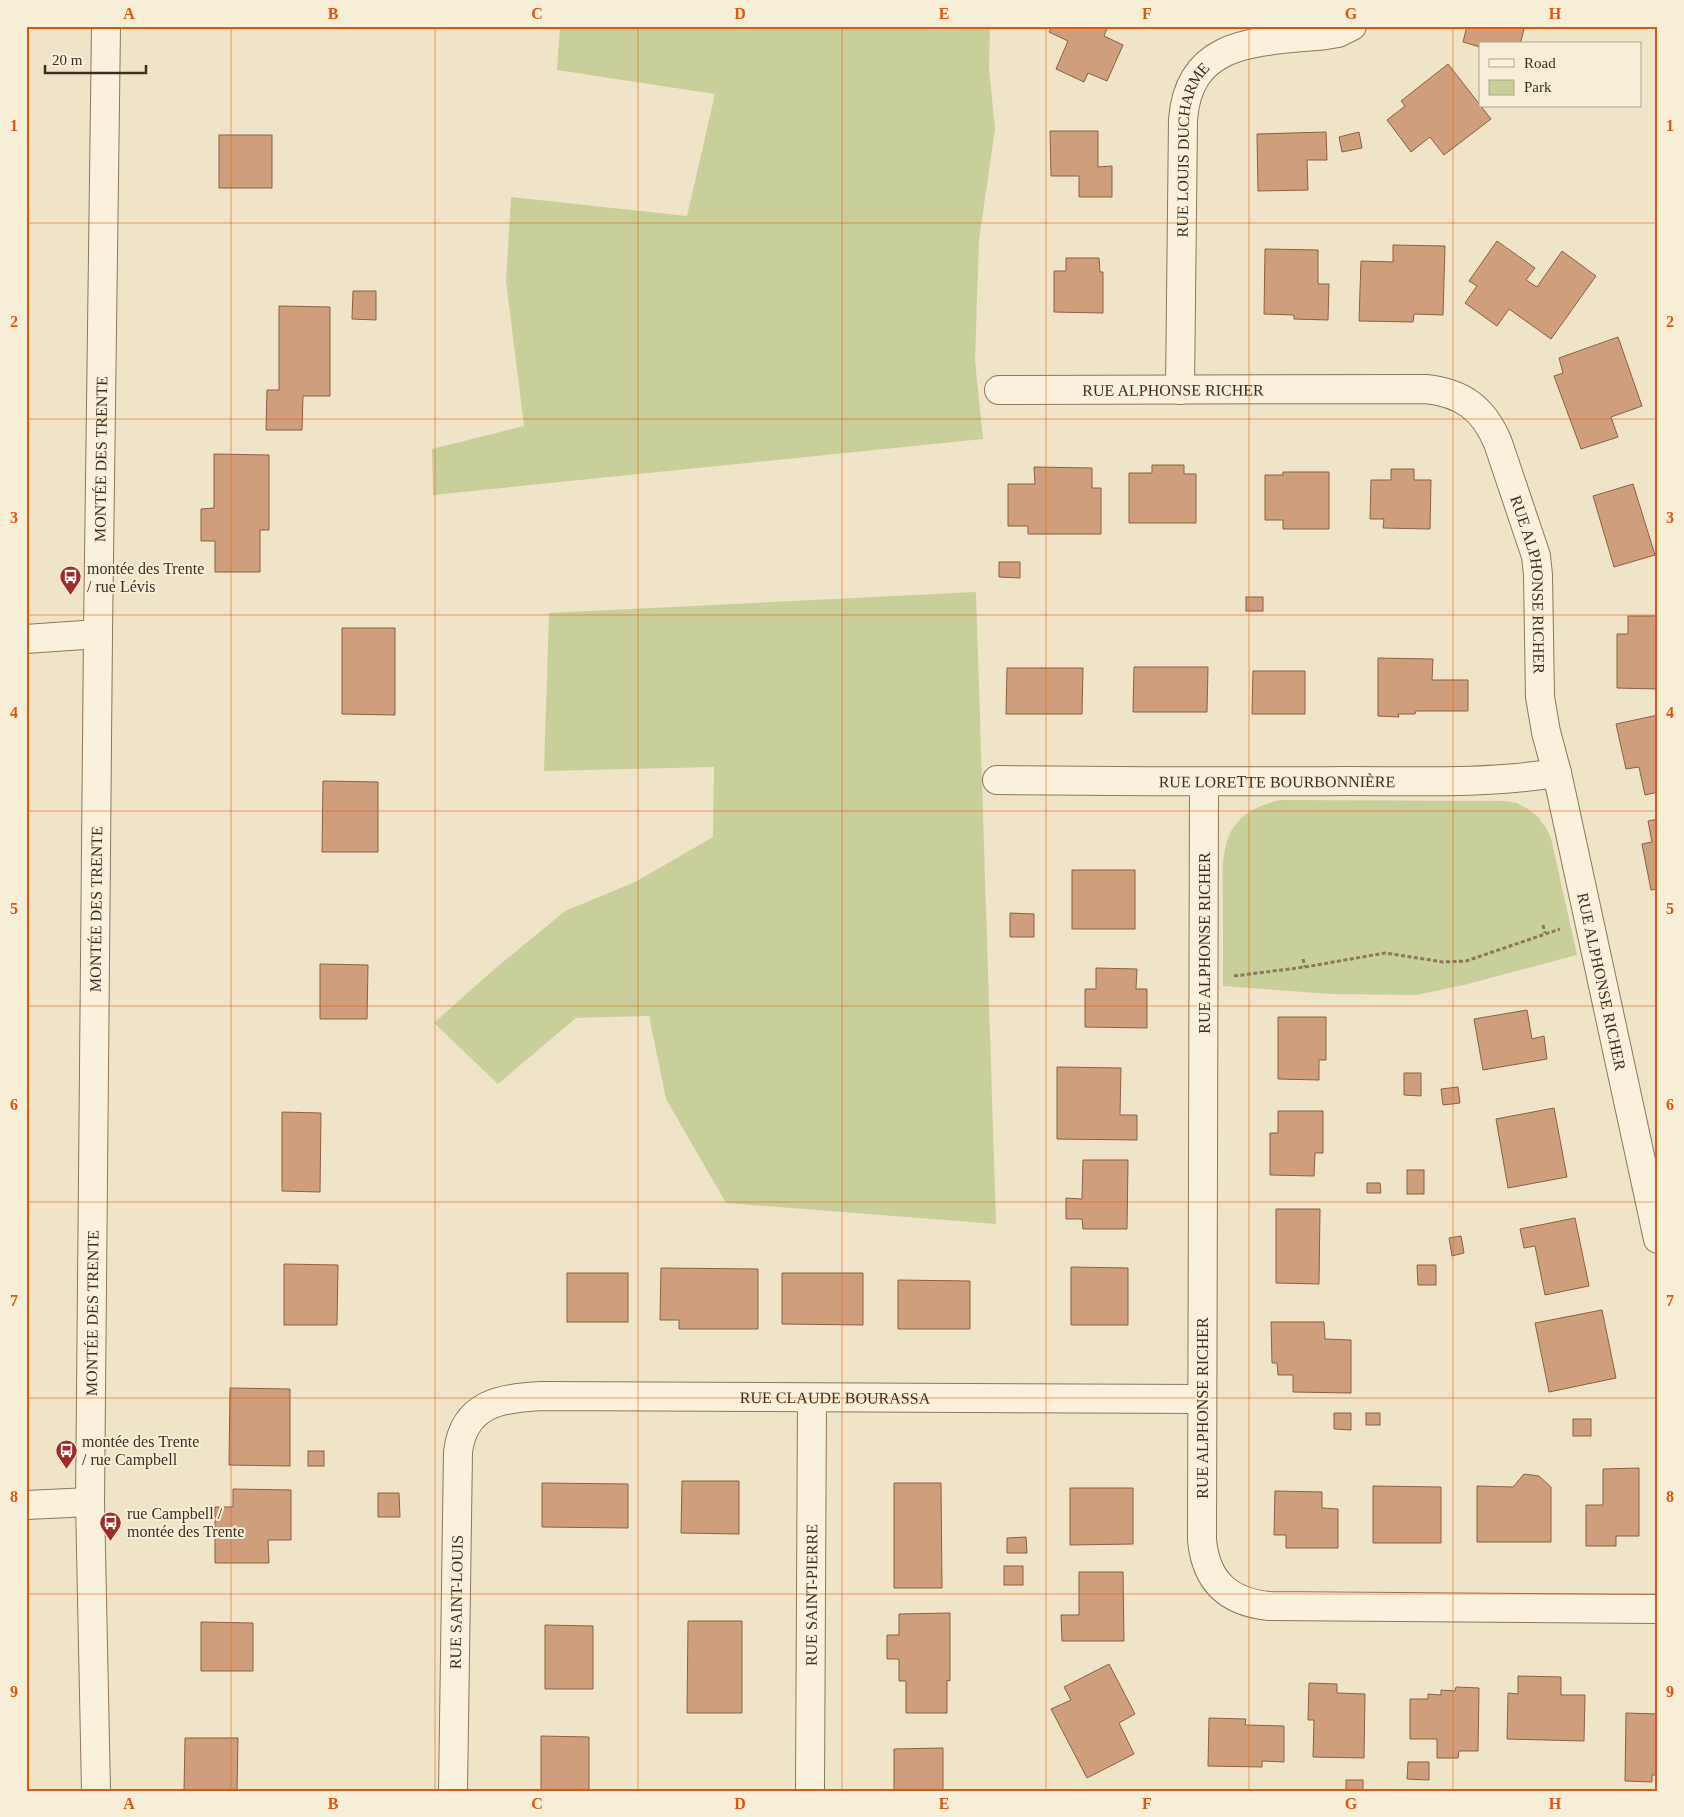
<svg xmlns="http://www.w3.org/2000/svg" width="1684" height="1817" font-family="Georgia,serif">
<rect width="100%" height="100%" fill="#f0e4c8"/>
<g fill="#c9cf9b">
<polygon points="560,26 990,26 989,68 995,129 979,240 975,360 983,439 433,495 432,449 524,426 506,281 511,197 687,216 715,94 557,70"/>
<polygon points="976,592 996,1224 726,1203 666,1099 649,1016 576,1018 498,1084 434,1023 491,972 565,911 635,882 713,837 714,767 544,771 549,613"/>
<path d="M1281,800L1504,801L1517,803L1528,809L1539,818L1546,828L1551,838L1577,955L1464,985L1416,995L1329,994L1223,986C1223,960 1223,933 1223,906C1222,854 1218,813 1281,800Z"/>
</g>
<g fill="#cf9f7d" stroke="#8d5f41">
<polygon points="1052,26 1108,26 1104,36 1123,45 1107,81 1088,73 1084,82 1056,69 1068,41 1049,32"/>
<polygon points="1467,26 1525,26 1520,44 1480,44 1480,47 1463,42"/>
<polygon points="1448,64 1491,119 1444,155 1430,137 1411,152 1387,120 1405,106 1401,101"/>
<polygon points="1050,131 1098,131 1098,167 1112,166 1112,197 1079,197 1079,176 1051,176"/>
<polygon points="1326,132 1327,160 1307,160 1308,190 1258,191 1257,134"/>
<polygon points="1359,132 1362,148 1342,152 1339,137"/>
<rect x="219" y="135" width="53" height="53"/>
<polygon points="1497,241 1535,268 1526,280 1537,287 1562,251 1596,276 1551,339 1509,309 1497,326 1465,303 1477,286 1469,281"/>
<polygon points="1393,245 1445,246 1443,315 1414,314 1413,322 1359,321 1361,261 1393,262"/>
<polygon points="1265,249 1318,250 1318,284 1329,284 1328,320 1294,319 1294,315 1264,314"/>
<polygon points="1066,258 1099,258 1100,272 1103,272 1103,313 1054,312 1054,271 1066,271"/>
<polygon points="353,291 376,291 376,320 352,319"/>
<polygon points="279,306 330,307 330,396 303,396 302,430 266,430 267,390 279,390"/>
<polygon points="1618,337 1642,406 1611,417 1618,437 1581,449 1554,376 1563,373 1559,358"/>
<polygon points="214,454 269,455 269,530 260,530 260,572 215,572 215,541 201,541 201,509 214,508"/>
<polygon points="1152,465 1184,465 1184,474 1196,474 1196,523 1129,523 1129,473 1152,473"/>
<polygon points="1034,467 1092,468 1092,488 1101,488 1101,534 1028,534 1028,526 1008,526 1008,484 1035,484"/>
<polygon points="1391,469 1414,469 1414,480 1431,480 1430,529 1383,528 1384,519 1370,519 1371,480 1391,480"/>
<polygon points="1283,472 1329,472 1329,529 1283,529 1283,520 1265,520 1265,475 1283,475"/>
<polygon points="1633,484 1655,555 1614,567 1593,496"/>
<polygon points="999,562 1020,562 1020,578 999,577"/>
<rect x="1246" y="597" width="17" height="14"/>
<polygon points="1628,616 1658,616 1658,689 1617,688 1617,634 1628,634"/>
<polygon points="342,628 395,628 395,715 342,714"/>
<polygon points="1378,658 1433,659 1432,680 1468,680 1468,711 1416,711 1415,714 1398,714 1399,717 1378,716"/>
<polygon points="1134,667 1208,667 1207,712 1133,712"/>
<polygon points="1007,668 1083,668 1082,714 1006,714"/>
<polygon points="1253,671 1305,671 1305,714 1252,714"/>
<polygon points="1658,715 1658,792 1645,795 1639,767 1626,769 1616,724"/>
<polygon points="323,781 378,782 378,852 322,852"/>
<polygon points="1658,819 1658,889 1651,890 1642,844 1652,842 1648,821"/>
<rect x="1072" y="870" width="63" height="59"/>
<polygon points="1010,913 1034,914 1034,937 1010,937"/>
<polygon points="320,964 368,965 367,1019 320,1019"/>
<polygon points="1096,968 1137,969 1136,989 1147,989 1147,1028 1085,1027 1085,989 1096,989"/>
<polygon points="1527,1010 1532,1039 1544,1036 1547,1059 1483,1070 1474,1019"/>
<polygon points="1278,1017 1326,1017 1326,1060 1319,1060 1319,1080 1278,1079"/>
<polygon points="1057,1067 1121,1068 1120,1115 1137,1115 1137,1140 1057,1139"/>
<polygon points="1404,1073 1421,1073 1421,1096 1404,1095"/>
<polygon points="1458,1087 1460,1103 1443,1105 1441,1089"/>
<polygon points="1554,1108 1567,1177 1508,1188 1496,1119"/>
<polygon points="1278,1111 1323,1111 1323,1153 1315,1153 1314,1176 1270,1175 1270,1133 1278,1133"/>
<polygon points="282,1112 321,1113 320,1192 282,1191"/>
<polygon points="1083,1160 1128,1160 1127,1229 1083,1229 1082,1219 1066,1219 1066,1198 1082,1199"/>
<rect x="1407" y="1170" width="17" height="24"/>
<polygon points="1367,1183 1380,1183 1381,1193 1367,1193"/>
<polygon points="1276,1209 1320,1209 1319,1284 1276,1283"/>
<polygon points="1575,1218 1589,1286 1545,1295 1535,1246 1524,1248 1520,1229"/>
<polygon points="1461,1236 1464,1253 1452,1256 1449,1238"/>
<polygon points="284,1264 338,1265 337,1325 284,1325"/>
<polygon points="1417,1265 1436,1265 1436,1285 1418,1285"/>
<polygon points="1071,1267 1128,1268 1128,1325 1071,1325"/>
<polygon points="661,1268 758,1269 758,1329 679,1329 679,1320 660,1320"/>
<rect x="567" y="1273" width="61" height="49"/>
<polygon points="782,1273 863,1273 863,1325 782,1324"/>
<polygon points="898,1280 970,1281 970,1329 898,1329"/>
<polygon points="1602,1310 1616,1378 1549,1392 1535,1323"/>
<polygon points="1271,1322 1324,1322 1325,1339 1351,1340 1351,1393 1293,1392 1293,1375 1278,1375 1277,1363 1272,1363"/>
<polygon points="230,1388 290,1389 290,1466 229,1465"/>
<polygon points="1334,1413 1351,1413 1351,1430 1334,1429"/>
<rect x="1366" y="1413" width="14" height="12"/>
<rect x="1573" y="1419" width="18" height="17"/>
<rect x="308" y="1451" width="16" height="15"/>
<polygon points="1639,1468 1639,1536 1616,1536 1616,1546 1586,1546 1586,1505 1603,1505 1603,1469"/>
<polygon points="1524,1474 1539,1476 1551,1487 1551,1542 1477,1542 1477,1486 1513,1487"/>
<polygon points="682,1481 739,1481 739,1534 681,1533"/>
<polygon points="542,1483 628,1484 628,1528 542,1527"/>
<polygon points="894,1483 941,1483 942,1588 894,1588"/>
<polygon points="1373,1486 1441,1487 1441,1543 1373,1543"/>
<polygon points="1070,1488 1133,1488 1133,1544 1070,1545"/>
<polygon points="233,1489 291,1490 291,1540 268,1540 269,1563 215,1563 215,1507 233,1507"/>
<polygon points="1275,1491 1322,1492 1322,1508 1338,1509 1338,1548 1286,1548 1286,1535 1274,1535"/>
<polygon points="378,1493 399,1493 400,1517 378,1517"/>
<polygon points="1026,1537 1027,1553 1007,1553 1007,1538"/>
<rect x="1004" y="1566" width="19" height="19"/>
<polygon points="1079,1572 1123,1572 1124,1641 1062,1641 1061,1615 1079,1615"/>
<polygon points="950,1613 950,1681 947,1680 947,1713 906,1713 906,1681 899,1681 899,1659 887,1659 887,1635 899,1635 899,1614"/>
<polygon points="688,1621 742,1621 742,1713 687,1713"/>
<polygon points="201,1622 253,1623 253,1671 201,1671"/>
<polygon points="545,1625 593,1626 593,1689 545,1689"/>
<polygon points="1109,1664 1135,1714 1119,1723 1134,1754 1087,1778 1051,1709 1071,1700 1064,1687"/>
<polygon points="1518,1676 1561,1677 1561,1695 1585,1695 1584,1741 1507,1739 1508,1693 1518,1694"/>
<polygon points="1309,1683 1337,1684 1337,1693 1365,1694 1364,1758 1313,1757 1314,1720 1308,1720"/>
<polygon points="1456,1687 1479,1688 1478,1751 1459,1751 1458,1758 1437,1758 1437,1739 1410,1739 1410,1699 1428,1699 1428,1694 1441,1695 1441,1690 1455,1691"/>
<polygon points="1626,1713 1658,1714 1658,1775 1652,1775 1652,1782 1625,1781"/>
<polygon points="1209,1718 1246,1719 1245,1725 1284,1726 1284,1762 1262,1761 1262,1767 1208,1766"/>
<polygon points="541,1736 589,1737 589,1791 541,1791"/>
<polygon points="185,1738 238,1738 237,1791 184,1791"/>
<polygon points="943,1748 943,1791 894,1791 894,1749"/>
<polygon points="1408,1762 1429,1762 1429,1780 1407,1779"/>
<rect x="1346" y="1780" width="17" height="11"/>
</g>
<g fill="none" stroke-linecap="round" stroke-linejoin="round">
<defs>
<g id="minor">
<path id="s1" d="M999,390L1426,389C1463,393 1484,409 1498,443L1536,556L1538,575L1540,697L1546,732L1557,773L1658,1239"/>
<path id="s2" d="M1180,390L1183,120C1189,37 1262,42 1326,35L1338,33L1352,26"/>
<polyline points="26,639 98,634"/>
<path id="s3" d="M997,780C1113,781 1229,782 1345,781C1416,781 1487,784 1557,773"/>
<path d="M1204,782L1202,1540C1206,1581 1228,1602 1269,1606L1658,1609"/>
<polyline points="26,1505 90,1502"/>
<path id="s4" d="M96,1791L90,1502L98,634L106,26"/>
<path id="s5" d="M453,1791L458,1452C464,1403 501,1398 542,1396L1202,1399"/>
<path id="s6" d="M810,1791L812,1398"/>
</g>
</defs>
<use href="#minor" stroke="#8d765c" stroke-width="30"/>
<g stroke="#8d765c" stroke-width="3" stroke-dasharray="4 2.5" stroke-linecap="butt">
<polyline points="1543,925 1545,933"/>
<polyline points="1303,959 1305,967"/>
<polyline points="1234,976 1305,967 1385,953 1443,962 1466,961 1560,929"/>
</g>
<use href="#minor" stroke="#faf1dc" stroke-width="28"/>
</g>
<path fill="none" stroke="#df570d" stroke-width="1" stroke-opacity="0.55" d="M231,26V1791M435,26V1791M638,26V1791M842,26V1791M1046,26V1791M1249,26V1791M1453,26V1791M26,223H1658M26,419H1658M26,615H1658M26,811H1658M26,1006H1658M26,1202H1658M26,1398H1658M26,1594H1658"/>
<defs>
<symbol id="bus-pin" viewBox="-11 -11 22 30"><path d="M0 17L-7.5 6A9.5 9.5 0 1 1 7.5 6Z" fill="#9e2a2b" stroke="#f7eed8"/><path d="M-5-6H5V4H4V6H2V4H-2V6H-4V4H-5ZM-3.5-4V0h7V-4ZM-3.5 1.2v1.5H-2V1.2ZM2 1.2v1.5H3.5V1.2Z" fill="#fff"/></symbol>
</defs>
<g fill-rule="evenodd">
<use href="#bus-pin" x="58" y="564" width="25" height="34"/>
<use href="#bus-pin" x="54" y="1438" width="25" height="34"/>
<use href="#bus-pin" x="98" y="1510" width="25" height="34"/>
</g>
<g text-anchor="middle" stroke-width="4" stroke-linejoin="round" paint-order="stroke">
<g font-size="16" fill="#3d2e20" stroke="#f7eed8">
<text dy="6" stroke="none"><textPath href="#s2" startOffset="242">RUE LOUIS DUCHARME</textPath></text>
<text dy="6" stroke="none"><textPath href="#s1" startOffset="174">RUE ALPHONSE RICHER</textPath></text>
<text dy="6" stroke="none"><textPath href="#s4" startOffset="1332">MONTÉE DES TRENTE</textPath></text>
<text dy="6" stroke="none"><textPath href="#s1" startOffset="669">RUE ALPHONSE RICHER</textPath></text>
<text dy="6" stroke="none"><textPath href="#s3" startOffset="280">RUE LORETTE BOURBONNIÈRE</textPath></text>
<text dy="6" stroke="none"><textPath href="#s4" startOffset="882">MONTÉE DES TRENTE</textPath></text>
<text transform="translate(1204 943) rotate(-90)" y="6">RUE ALPHONSE RICHER</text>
<text dy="6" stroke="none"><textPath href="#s1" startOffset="1074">RUE ALPHONSE RICHER</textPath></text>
<text dy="6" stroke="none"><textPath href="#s4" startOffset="478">MONTÉE DES TRENTE</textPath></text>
<text dy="6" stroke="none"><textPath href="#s5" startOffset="745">RUE CLAUDE BOURASSA</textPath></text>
<text transform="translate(1202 1408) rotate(-90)" y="6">RUE ALPHONSE RICHER</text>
<text dy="6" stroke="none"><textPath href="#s6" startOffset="196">RUE SAINT-PIERRE</textPath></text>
<text dy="6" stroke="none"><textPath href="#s5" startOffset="189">RUE SAINT-LOUIS</textPath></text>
</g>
<g font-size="16" fill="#3d2e20" stroke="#f7eed8" text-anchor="start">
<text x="87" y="574">montée des Trente<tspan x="87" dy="18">/ rue Lévis</tspan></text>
<text x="82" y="1447">montée des Trente<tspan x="82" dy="18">/ rue Campbell</tspan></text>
<text x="127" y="1519">rue Campbell /<tspan x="127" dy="18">montée des Trente</tspan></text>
</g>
</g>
<rect width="1684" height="1817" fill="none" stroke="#f7eed8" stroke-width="55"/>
<rect x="1479" y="42" width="162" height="65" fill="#f7eed8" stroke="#ada18e"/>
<rect x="1489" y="59" width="25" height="8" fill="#faf1dc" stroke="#ada18e"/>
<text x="1524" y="68" font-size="15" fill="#3d2e20">Road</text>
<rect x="1489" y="80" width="25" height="15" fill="#c9cf9b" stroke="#ada18e"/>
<text x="1524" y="92" font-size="15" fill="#3d2e20">Park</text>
<path d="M45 65v8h101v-8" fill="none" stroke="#3d2e20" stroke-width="2.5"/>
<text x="52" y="65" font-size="15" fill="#3d2e20" stroke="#f7eed8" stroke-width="4" paint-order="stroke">20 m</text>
<rect x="28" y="28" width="1628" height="1762" fill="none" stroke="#df570d" stroke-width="2"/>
<g font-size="16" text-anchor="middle" font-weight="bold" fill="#df570d">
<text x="129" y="19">A</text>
<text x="333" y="19">B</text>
<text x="537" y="19">C</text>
<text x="740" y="19">D</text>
<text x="944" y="19">E</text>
<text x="1147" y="19">F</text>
<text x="1351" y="19">G</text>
<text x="1555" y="19">H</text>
<text x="14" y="131">1</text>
<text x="1670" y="131">1</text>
<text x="14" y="327">2</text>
<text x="1670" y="327">2</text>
<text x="14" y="523">3</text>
<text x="1670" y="523">3</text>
<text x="14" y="718">4</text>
<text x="1670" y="718">4</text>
<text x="14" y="914">5</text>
<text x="1670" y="914">5</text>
<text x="14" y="1110">6</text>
<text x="1670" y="1110">6</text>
<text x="14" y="1306">7</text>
<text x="1670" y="1306">7</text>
<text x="14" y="1502">8</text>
<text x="1670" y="1502">8</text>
<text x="14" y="1697">9</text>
<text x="1670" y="1697">9</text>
<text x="129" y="1809">A</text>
<text x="333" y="1809">B</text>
<text x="537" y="1809">C</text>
<text x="740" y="1809">D</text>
<text x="944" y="1809">E</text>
<text x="1147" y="1809">F</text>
<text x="1351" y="1809">G</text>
<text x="1555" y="1809">H</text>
</g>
</svg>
